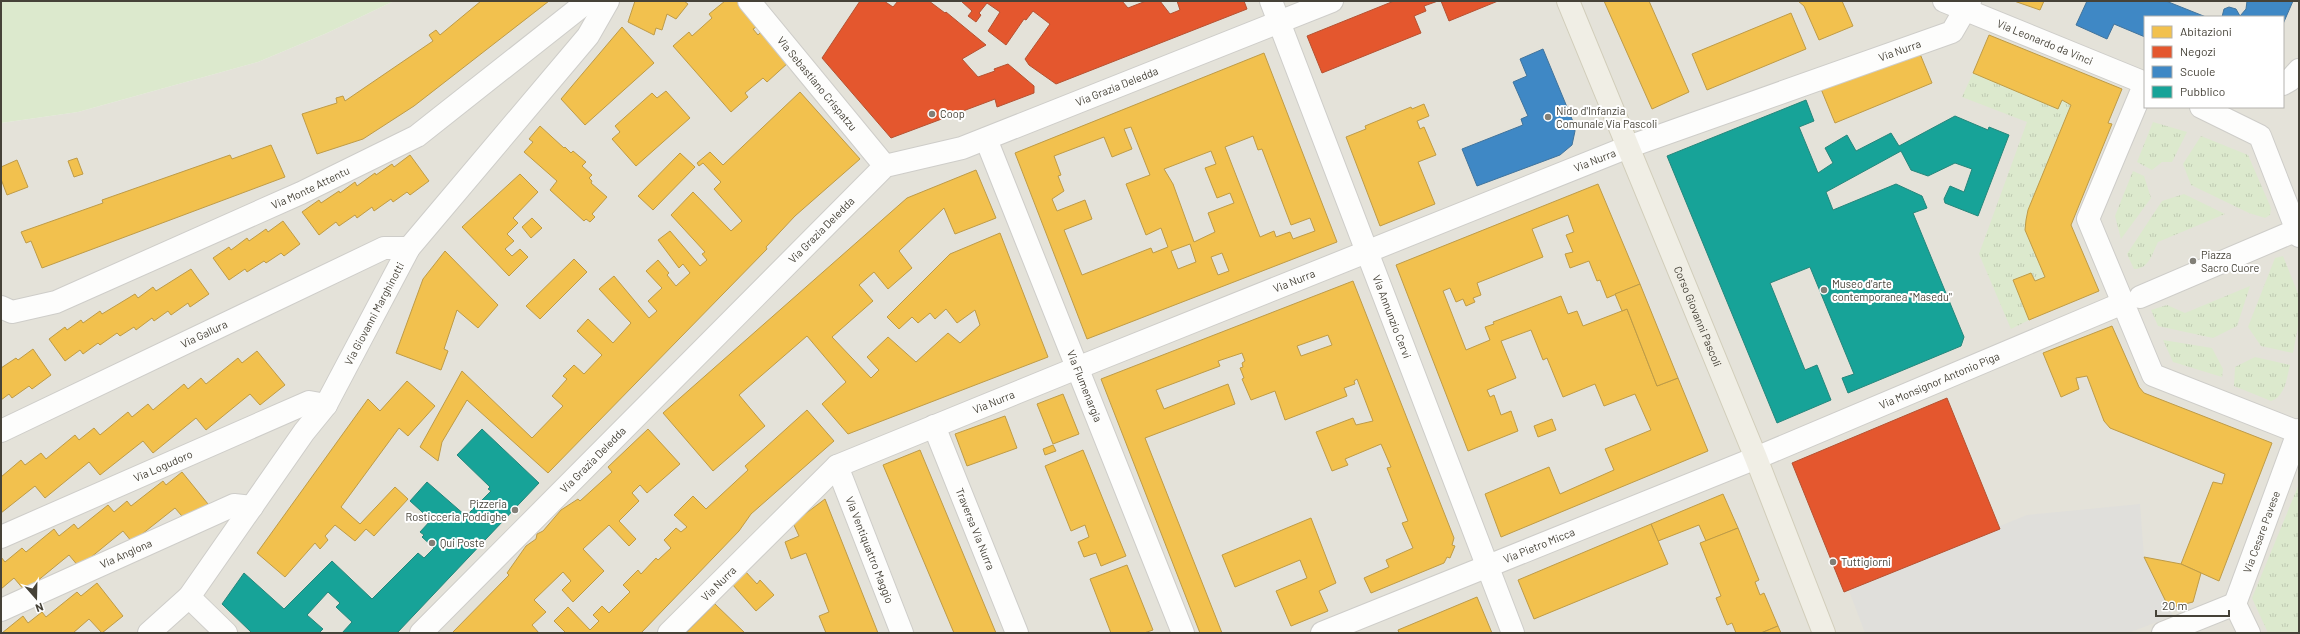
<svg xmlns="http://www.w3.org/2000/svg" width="2300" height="634" font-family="Barlow,sans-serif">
<defs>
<pattern id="park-tufts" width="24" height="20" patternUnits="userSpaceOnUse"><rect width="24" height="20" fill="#dce9cd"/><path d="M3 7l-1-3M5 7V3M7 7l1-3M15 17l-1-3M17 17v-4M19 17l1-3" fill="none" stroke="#bec9b1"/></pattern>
</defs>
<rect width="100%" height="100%" fill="#f1f0eb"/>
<path fill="#e4e2d9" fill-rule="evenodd" d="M394,1H2299V633H1V123L78,112L258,62L327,33ZM2145,17H2283V107H2145Z"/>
<polygon fill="#dce9cd" points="1,1 394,1 327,33 258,62 78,112 1,123"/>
<g fill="url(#park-tufts)">
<polygon points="1973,73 2062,100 2071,105 2028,210 2025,230 2045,277 2035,281 2031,273 2013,280 2029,320 2011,329 1979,254 2027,122 1962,97"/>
<polygon points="2153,122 2187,132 2172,162 2162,162 2152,170 2137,162"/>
<polygon points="2201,136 2248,155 2271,208 2270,215 2265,218 2249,213 2191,185 2183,164"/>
<polygon points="2133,171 2144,176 2151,198 2121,239 2115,216"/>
<path d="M2184,194L2225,214L2158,242C2152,254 2149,269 2134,269L2127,254L2162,201Z"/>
<polygon points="2283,256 2299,296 2299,321 2293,353 2261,346 2248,327 2275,258"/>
<polygon points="2250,286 2237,326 2213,338 2158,326 2151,310 2167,305 2185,313"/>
<polygon points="2163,340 2212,348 2223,369 2222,377 2173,362"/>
<path d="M2255,357L2290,365C2287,377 2285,397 2271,401L2234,386L2235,367Z"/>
<polygon points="2299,484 2299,633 2268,633 2252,598"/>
</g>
<polygon fill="#e0dfdb" points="2140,504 2144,557 2173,616 2128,633 1865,633 1848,588 2027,515"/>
<g fill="#f2c14e" stroke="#be9b47" fill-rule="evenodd">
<polygon points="481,1 549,1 414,106 363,139 317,154 302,114 337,103 336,98 343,96 345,101 433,41 429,35 436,30 440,35"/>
<polygon points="635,1 684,1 688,4 676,19 667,14 662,30 656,28 654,35 628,22"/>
<polygon points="725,1 737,1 758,26 753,29 758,35 762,31 789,62 767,82 763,78 745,93 748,97 731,112 673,46 689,32 692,36 712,18 709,14"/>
<polygon points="1604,1 1649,1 1689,92 1652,109"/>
<polygon points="1798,1 1842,1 1853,26 1819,40 1804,6"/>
<polygon points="2014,1 2044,1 2040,10"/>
<polygon points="1791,13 1806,49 1707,90 1692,54"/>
<polygon points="622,27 654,63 585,125 561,99"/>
<polygon points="1989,35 2122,89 2108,123 2112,124 2071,225 2099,291 2029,320 2013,280 2031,273 2035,281 2045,277 2025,230 2026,220 2028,210 2071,105 2062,100 2058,109 1973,73"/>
<polygon points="1918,49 1932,83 1835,123 1821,89"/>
<path d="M1264,53L1337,242L1087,339L1015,153ZM1131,127L1150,175L1126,184L1146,235L1161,228L1168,247L1153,253L1151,248L1082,275L1064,230L1092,219L1085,200L1057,211L1052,199L1064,191L1058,176L1061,175L1054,156L1104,137L1112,157L1132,149L1124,129ZM1253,136L1258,150L1262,149L1291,225L1310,218L1315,231L1293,239L1290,232L1276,237L1274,231L1260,237L1225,147ZM1211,151L1216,164L1205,168L1217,198L1230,193L1234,203L1208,213L1215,232L1194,242L1173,184L1164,169ZM1190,244L1196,262L1178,269L1171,251ZM1222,253L1229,271L1218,275L1211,257Z"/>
<polygon points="666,91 690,118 636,166 612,139 620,132 615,126 652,93 657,98"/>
<polygon points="800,92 860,159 795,216 766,247 767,249 548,473 467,400 442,442 438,461 420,447 462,371 532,438 563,406 552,396 567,379 563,376 574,365 584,374 602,355 577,331 588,319 613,343 631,323 599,289 614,276 649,318 657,311 648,301 662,288 646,271 658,260 669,273 667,275 676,286 690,273 683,264 679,268 658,240 670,231 700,266 707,260 702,254 705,252 671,215 693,192 731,231 742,221 714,189 721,182 703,163 699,166 697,163 710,152 723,165"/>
<polygon points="1424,104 1429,116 1417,121 1420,129 1424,127 1436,155 1418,162 1435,204 1380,226 1346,137 1366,129 1365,126 1411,107 1412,109"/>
<polygon points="540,126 564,148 565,147 571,153 573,151 586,162 582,166 592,175 589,178 592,181 591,183 607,197 592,214 595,217 590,222 586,219 584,221 550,190 557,181 524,152 533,142 529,139"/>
<polygon points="271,145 285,177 42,268 31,241 26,243 21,232 103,203 102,200 230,155 232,159"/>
<polygon points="680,153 695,167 653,210 638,196"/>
<polygon points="410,155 429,181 410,195 407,192 393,202 391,199 374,211 372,207 357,218 355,215 339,226 336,222 319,235 302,212 319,200 321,203 339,191 340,193 355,182 357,186 375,173 376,175 392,164 394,167"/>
<polygon points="77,158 83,174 74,177 68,161"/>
<polygon points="17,160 28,187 7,195 1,179 1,167"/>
<polygon points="976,170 996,218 955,234 944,208 899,251 912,268 888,289 874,272 859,285 873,301 832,337 871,378 879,370 867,357 888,337 916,362 948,333 960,343 980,325 975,310 957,323 946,309 935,319 930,313 918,323 912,317 899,329 887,317 950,254 1000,233 1048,357 848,434 822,404 846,382 807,336 739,395 765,426 713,471 663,413 907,198"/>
<polygon points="520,174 538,192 513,218 518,223 507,234 514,241 505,249 512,256 520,249 528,257 509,276 462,227"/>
<polygon points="1598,184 1640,284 1607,298 1600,280 1597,281 1589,261 1570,268 1565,254 1573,252 1566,235 1574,232 1568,215 1532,229 1543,257 1477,283 1481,295 1473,298 1475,302 1466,306 1463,299 1456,302 1450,288 1443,291 1466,350 1490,340 1485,327 1494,324 1493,322 1561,296 1568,314 1577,311 1583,326 1627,309 1657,386 1678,378 1708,451 1501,537 1485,494 1549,467 1560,494 1614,470 1605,449 1651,430 1635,394 1604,406 1595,384 1563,397 1547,358 1543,360 1531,330 1501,341 1516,378 1487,390 1490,397 1494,395 1501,415 1511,411 1518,431 1468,451 1396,265"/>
<polygon points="532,218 542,228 531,238 522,227"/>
<polygon points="283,221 300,244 284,256 281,253 266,263 264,261 247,272 245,269 229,280 213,258 229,247 231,250 247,238 249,241 266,229 268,232"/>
<polygon points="445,251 498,305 478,328 457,310 444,349 448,351 441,370 396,353 423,279"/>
<polygon points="574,259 587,272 540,319 526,306"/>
<polygon points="191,269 209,294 190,307 188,303 171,315 168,311 154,321 152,318 136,330 134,327 120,336 117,333 100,345 98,343 83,354 80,350 65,361 49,339 65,327 67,330 81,320 83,323 100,311 102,314 135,294 138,298 153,287 156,291"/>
<path d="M1353,281L1454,538L1452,545L1455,546L1450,558L1447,557L1444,563L1371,593L1364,578L1389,567L1386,560L1413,548L1402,523L1408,521L1387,468L1391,467L1381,444L1345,459L1348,465L1332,471L1316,432L1353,418L1356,425L1373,421L1357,379L1354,381L1355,384L1344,388L1347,396L1285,420L1275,391L1251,400L1242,379L1244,378L1240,368L1243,367L1242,363L1245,361L1242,353L1218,361L1220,366L1156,390L1164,409L1228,384L1235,404L1145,438L1222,633H1200L1101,379ZM1328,335L1332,345L1301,356L1297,346Z"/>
<polygon points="1640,284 1678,378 1657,386 1627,309 1622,311 1615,294"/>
<polygon points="2112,326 2139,387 2144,393 2272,443 2219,581 2181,564 2213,482 2222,484 2225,474 2110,428 2104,421 2087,376 2076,378 2079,389 2061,397 2043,353"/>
<polygon points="33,349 51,375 32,389 29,386 12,398 9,394 1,400 1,368 16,358 18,360"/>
<polygon points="257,351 285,385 260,405 250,394 206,430 196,418 153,453 143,441 100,475 89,462 45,498 35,486 1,513 1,477 21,460 25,465 41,453 46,459 75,435 79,440 94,428 100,435 128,412 132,417 148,404 153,410 184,384 188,389 201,378 206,384 238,358 242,363"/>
<polygon points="407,381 435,406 408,436 399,428 341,507 360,524 395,487 408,499 374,536 366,529 355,541 335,525 325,536 328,540 320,549 315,543 285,577 257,553 368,399 380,411"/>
<polygon points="1063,394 1079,434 1053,444 1037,404"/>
<polygon points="807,410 834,441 751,514 739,531 641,633 566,633 554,621 568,607 590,630 599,621 593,615 602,606 609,613 630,592 623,585 638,570 641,574 656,558 658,560 671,548 664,540 676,528 681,532 687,527 674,515 693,496 706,509 748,470 745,466"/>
<polygon points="1005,416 1017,448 967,466 955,434"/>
<polygon points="1552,419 1556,430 1538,437 1534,426"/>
<polygon points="648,429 680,464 647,493 640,485 632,493 639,501 619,521 636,539 629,546 609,525 583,549 604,571 573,602 562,590 571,581 563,572 534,600 546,612 532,625 539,633 452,633 509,575 507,573 526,546 536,539 537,534 543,531 561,510 578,499 580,501 612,472 608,467"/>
<polygon points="1053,445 1056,451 1045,455 1043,449"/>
<polygon points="920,450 996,633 954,633 883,465"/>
<polygon points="1083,450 1126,556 1101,566 1096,553 1084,557 1078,542 1089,537 1085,525 1071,531 1045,466"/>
<polygon points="182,472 208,504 187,522 175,508 132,542 123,531 79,567 69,555 25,591 14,578 1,589 1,557 5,562 22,548 26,552 54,529 59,536 74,524 78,529 108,505 114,512 127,501 131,506 163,481 166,485"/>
<polygon points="1723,494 1738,528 1706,541 1699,525 1658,541 1651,524"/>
<polygon points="825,499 878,633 826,633 819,616 829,612 806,553 791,559 785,542 799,536 793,523"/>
<polygon points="1311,518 1336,583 1319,591 1328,611 1291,626 1276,591 1307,578 1300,560 1235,587 1222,555"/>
<polygon points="1651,524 1668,564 1534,619 1518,580"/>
<polygon points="1738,528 1759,580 1755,582 1760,595 1764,593 1778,626 1761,633 1736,633 1732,623 1727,625 1716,598 1721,596 1700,543"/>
<polygon points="2144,557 2181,564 2201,573 2193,602 2169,608"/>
<polygon points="1127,565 1153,630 1144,633 1111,633 1090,579"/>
<polygon points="745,571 757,584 760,580 774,595 756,611 732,584"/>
<polygon points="97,583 123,616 102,633 89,619 73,633 2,633 23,616 28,623 42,612 46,617 77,592 81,596"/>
<polygon points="1477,597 1492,633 1399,633 1398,630"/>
<polygon points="715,604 745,633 686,633"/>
<polygon points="1778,626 1781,633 1761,633"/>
</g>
<g fill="#e4572e" stroke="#b55131">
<polygon points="860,1 884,1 893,7 898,1 929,1 945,13 946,12 986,45 962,59 978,77 995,71 994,69 1008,64 1034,86 1034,93 997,107 995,99 891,138 822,58"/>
<polygon points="961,1 1122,1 1128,8 1146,1 1160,1 1170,14 1180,10 1177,1 1244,1 1247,9 1056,84 1029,65 1025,59 1050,24 1033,11 1026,20 1024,19 1006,45 988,31 1000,12 987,3 979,13 981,15 976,22 968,16 972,11"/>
<polygon points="1394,1 1438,1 1424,6 1426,11 1414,16 1421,33 1322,73 1307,36"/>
<polygon points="1441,1 1498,1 1449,21"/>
<polygon points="1947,398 2000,529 1844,592 1792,463"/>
</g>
<g fill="#3f88c5" stroke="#41739b">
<polygon points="2087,1 2166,1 2206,17 2145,17 2145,37 2114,24 2107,39 2076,25"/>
<polygon points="2247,1 2293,1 2283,24 2283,17 2222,17 2224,9 2229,7 2236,9 2240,16 2246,9"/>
<polygon points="1543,49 1574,124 1575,131 1572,145 1560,155 1477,186 1462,149 1523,125 1521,119 1528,116 1513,82 1527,76 1520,59"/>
</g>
<g fill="#17a398" stroke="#25867b">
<polygon points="1806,100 1814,121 1799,127 1818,173 1833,163 1825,148 1847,135 1856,151 1891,133 1899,146 1955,116 1988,130 1989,127 2009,135 1978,216 1945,203 1944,199 1950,186 1964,192 1972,169 1955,163 1928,176 1911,170 1901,151 1826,192 1833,210 1896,184 1922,196 1927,208 1913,213 1964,337 1961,346 1848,393 1842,378 1854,374 1810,267 1770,283 1805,370 1817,365 1831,400 1777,423 1667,156"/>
<polygon points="482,429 539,483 397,633 342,633 352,622 336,607 340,603 328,592 307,615 323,629 319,633 252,633 222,604 244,573 284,609 332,561 372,599 418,553 424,558 434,548 422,537 424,535 420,532 431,520 410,501 427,482 466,516 491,491 488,489 490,487 457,455"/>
</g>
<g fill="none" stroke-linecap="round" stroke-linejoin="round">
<defs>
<g id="minor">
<path id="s1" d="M749,1L885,166"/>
<path id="s2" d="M1271,1L1513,633"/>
<path id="s3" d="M1944,1L2145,83"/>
<polyline points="2145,83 2088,219 2153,375 2298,432"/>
<polyline points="2283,84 2290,80 2299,70"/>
<polyline points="2201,107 2260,136 2299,236"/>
<path id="s4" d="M986,139L1183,633"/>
<polyline points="2140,297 2297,230"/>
<path id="s5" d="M1,307L12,312L56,302L301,193L417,136L588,1"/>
<path id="s6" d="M934,426L1017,633"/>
<path id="s7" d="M1,431L384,248H409"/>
<path id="s8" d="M837,466L902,633"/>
<path id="s9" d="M1,537L309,402L326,405"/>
<polyline points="189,597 226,633"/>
<path id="s10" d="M1,610L234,505L252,507"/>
<path id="s11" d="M149,633L189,597L304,432L326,405L409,248L588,36L608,1"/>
<path id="s12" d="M421,633L885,166L962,148L1332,1"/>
<path id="s13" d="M669,633L837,466L1077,368L1628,147L1952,32L1970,1"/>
<path id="s14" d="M1322,633L1756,458L2123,303"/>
<polyline points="2163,633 2235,604"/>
<path id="s15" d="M2249,633L2235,604L2299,430"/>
</g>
<g id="major">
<path id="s16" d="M1568,1L1756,458L1824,633"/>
</g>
</defs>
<use href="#minor" stroke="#cecdc9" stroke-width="24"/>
<use href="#major" stroke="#d1cdba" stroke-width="24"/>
<use href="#minor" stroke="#fdfdfc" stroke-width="22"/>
<use href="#major" stroke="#f0eee5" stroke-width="22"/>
</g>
<g fill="#827f77" stroke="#fff" stroke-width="1.5">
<circle cx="932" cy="114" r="4"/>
<circle cx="1548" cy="117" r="4"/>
<circle cx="2193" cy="261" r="4"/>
<circle cx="1824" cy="290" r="4"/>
<circle cx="515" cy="510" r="4"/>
<circle cx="432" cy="543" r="4"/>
<circle cx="1833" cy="562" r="4"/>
</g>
<g text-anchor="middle" stroke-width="4" stroke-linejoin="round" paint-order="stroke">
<g font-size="11" fill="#464238" stroke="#fff">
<text dy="4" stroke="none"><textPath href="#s3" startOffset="109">Via Leonardo da Vinci</textPath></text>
<text dy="4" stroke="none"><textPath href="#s13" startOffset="1378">Via Nurra</textPath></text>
<text dy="4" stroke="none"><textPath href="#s1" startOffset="107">Via Sebastiano Crispatzu</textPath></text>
<text dy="4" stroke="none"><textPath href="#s12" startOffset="904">Via Grazia Deledda</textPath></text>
<text dy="4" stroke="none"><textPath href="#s13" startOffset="1054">Via Nurra</textPath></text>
<text dy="4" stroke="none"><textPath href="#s5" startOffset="336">Via Monte Attentu</textPath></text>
<text dy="4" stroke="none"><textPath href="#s12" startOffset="568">Via Grazia Deledda</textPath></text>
<text dy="4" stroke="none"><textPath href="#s13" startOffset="730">Via Nurra</textPath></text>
<text dy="4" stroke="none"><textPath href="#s11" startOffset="393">Via Giovanni Marghinotti</textPath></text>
<text dy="4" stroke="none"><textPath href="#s16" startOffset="341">Corso Giovanni Pascoli</textPath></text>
<text dy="4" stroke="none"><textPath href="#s2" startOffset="338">Via Annunzio Cervi</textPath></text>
<text dy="4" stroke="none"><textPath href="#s7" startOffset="225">Via Gallura</textPath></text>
<text dy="4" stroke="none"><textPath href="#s14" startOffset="667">Via Monsignor Antonio Piga</textPath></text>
<text dy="4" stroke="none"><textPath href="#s4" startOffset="266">Via Flumenargia</textPath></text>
<text dy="4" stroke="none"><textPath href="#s13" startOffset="406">Via Nurra</textPath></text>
<text dy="4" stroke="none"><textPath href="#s12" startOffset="244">Via Grazia Deledda</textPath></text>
<text dy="4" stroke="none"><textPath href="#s9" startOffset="177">Via Logudoro</textPath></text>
<text dy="4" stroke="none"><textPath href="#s6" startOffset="111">Traversa Via Nurra</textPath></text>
<text dy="4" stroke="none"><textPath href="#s15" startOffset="109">Via Cesare Pavese</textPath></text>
<text dy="4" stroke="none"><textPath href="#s14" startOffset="234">Via Pietro Micca</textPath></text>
<text dy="4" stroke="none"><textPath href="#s8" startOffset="90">Via Ventiquattro Maggio</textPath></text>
<text dy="4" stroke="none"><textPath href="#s10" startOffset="137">Via Anglona</textPath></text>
<text dy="4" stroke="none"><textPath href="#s13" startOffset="70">Via Nurra</textPath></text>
</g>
<g font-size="11" fill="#464238" stroke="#fff" text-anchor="start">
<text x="1556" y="115">Nido d'Infanzia<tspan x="1556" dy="13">Comunale Via Pascoli</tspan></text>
<text x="940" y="118">Coop</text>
<text x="2201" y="259">Piazza<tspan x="2201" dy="13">Sacro Cuore</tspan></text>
<text x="1832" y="288">Museo d'arte<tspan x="1832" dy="13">contemporanea "Masedu"</tspan></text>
<text x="507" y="508" text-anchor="end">Pizzeria<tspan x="507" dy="13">Rosticceria Poddighe</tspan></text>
<text x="440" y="547">Qui Poste</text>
<text x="1841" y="566">Tuttigiorni</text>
</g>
</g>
<rect width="2300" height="634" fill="none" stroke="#464238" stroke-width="4"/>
<rect x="2144" y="16" width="140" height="92" fill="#ffffff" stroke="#b5b3af"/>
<rect x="2152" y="26" width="20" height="12" fill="#f2c14e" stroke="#b5b3af"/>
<text x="2180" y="36" font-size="12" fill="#464238">Abitazioni</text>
<rect x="2152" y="46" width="20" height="12" fill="#e4572e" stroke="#b5b3af"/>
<text x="2180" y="56" font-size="12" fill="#464238">Negozi</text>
<rect x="2152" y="66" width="20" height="12" fill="#3f88c5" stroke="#b5b3af"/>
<text x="2180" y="76" font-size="12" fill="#464238">Scuole</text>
<rect x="2152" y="86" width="20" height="12" fill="#17a398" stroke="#b5b3af"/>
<text x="2180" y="96" font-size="12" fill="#464238">Pubblico</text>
<g transform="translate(36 598) rotate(160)" stroke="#ffffff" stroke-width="3" paint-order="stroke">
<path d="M0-3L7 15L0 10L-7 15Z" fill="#464238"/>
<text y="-6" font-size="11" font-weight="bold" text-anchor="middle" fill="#464238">N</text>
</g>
<path d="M2156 610v6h73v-6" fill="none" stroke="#464238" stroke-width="2"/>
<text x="2162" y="610" font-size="12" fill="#464238" stroke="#ffffff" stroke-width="3" paint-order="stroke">20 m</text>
</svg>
